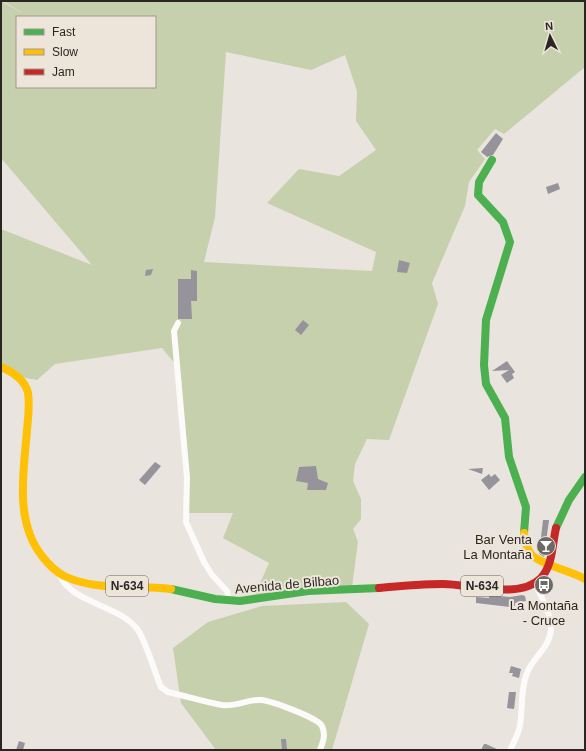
<svg xmlns="http://www.w3.org/2000/svg" width="586" height="751" font-family="Helvetica,sans-serif">
<rect width="100%" height="100%" fill="#e9e4de"/>
<g fill="#c6d0ad" fill-rule="evenodd">
<path d="M1,1L26,15L3,1H585V67L504,134L495,129L477,150L485,159L469,182L465,206L432,283L438,304L389,440L367,439L355,464L353,481L361,499V519L353,529L358,542L352,587L254,597L269,563L223,538L233,513H189L178,367L162,348L55,364L37,380L26,378L1,364V229L92,265L1,158ZM17,17H155V87H17ZM226,52L311,70L345,55L357,91L356,121L376,150L339,176L299,169L267,203L376,252L372,271L204,262L215,217Z"/>
<polygon points="346,602 369,624 332,750 216,750 181,703 173,648 208,622 262,606"/>
</g>
<g fill="#96939a">
<polygon points="496,133 503,139 493,155 487,157 481,152"/>
<polygon points="558,183 560,189 548,194 546,187"/>
<polygon points="399,260 410,263 407,273 397,272"/>
<polygon points="153,269 151,275 145,276 146,270"/>
<polygon points="191,270 197,271 197,301 191,301 192,319 178,319 178,279 191,279"/>
<polygon points="303,320 309,325 301,335 295,330"/>
<polygon points="507,361 515,372 512,374 514,378 507,383 501,375 509,370 492,371"/>
<polygon points="155,462 161,466 145,485 139,480"/>
<polygon points="316,466 318,479 328,483 326,490 307,490 308,483 296,481 299,467"/>
<polygon points="483,468 482,474 468,469"/>
<polygon points="489,474 491,477 495,474 500,480 489,490 481,480"/>
<polygon points="543,520 549,520 544,557 539,554"/>
<polygon points="489,595 510,597 522,595 525,596 526,601 515,603 515,606 510,607 476,603 476,597 489,598"/>
<polygon points="511,666 521,669 519,678 512,676 513,673 509,673"/>
<polygon points="509,692 516,692 514,709 507,708"/>
<polygon points="281,739 286,739 287,750 282,750"/>
<polygon points="19,741 25,743 23,750 16,750"/>
<polygon points="484,744 486,744 499,750 481,750"/>
</g>
<g fill="none" stroke-linecap="round" stroke-linejoin="round">
<g stroke="#fcfbfa" stroke-width="6">
<polyline points="178,323 174,331 187,478 186,522 204,562 212,575 227,591 229,601"/>
<path d="M60,576C73,604 120,605 138,630C146,642 155,673 161,687L168,692C186,696 204,702 222,705C236,707 248,699 261,700C272,701 318,718 322,726C326,735 323,742 320,750"/>
<path d="M510,750C514,742 519,733 520,725C523,708 520,690 527,673C533,657 550,648 551,629C551,613 541,597 535,583"/>
</g>
<g stroke="#4caf50" stroke-width="8">
<polyline points="492,160 479,182 478,195 503,222 510,242 486,320 484,365 486,384 505,418 509,457 526,507 524,533"/>
<polyline points="556,528 569,500 585,477"/>
<polyline points="171,589 215,599 240,601 308,591 379,588"/>
</g>
<g stroke="#ffc107" stroke-width="8">
<path d="M1,367C13,372 25,379 28,393C30,405 28,418 27,430C24,470 14,521 42,556C48,564 55,571 64,576C98,592 136,584 171,589"/>
<path d="M524,533C525,540 526,548 531,554C539,564 571,571 585,579"/>
</g>
<path stroke="#c62828" stroke-width="8" d="M379,588C400,586 422,584 443,584C470,584 520,600 541,578C553,565 552,545 556,528"/>
</g>
<defs>
<symbol id="bar-disc" viewBox="-11 -11 22 22"><circle r="9.5" fill="#6d6964" stroke="#ede5da"/><path d="M-6-5H6L.8 .8V4.5H3.5V6h-7V4.5H-.8V.8Z" fill="#fff"/></symbol>
<symbol id="bus-disc" viewBox="-11 -11 22 22"><circle r="9.5" fill="#6d6964" stroke="#ede5da"/><path d="M-5-6H5V4H4V6H2V4H-2V6H-4V4H-5ZM-3.5-4V0h7V-4ZM-3.5 1.2v1.5H-2V1.2ZM2 1.2v1.5H3.5V1.2Z" fill="#fff"/></symbol>
</defs>
<g fill-rule="evenodd">
<use href="#bar-disc" x="535" y="535" width="22" height="22"/>
<use href="#bus-disc" x="533" y="574" width="22" height="22"/>
</g>
<g text-anchor="middle" stroke-width="4" stroke-linejoin="round" paint-order="stroke">
<g fill="#ede5da" stroke="#64605a" stroke-width="1">
<rect x="106" y="576" width="42" height="20" rx="3"/>
<rect x="461" y="576" width="42" height="20" rx="3"/>
</g>
<g font-size="12" font-weight="bold" fill="#2a2723">
<text x="127" y="590">N-634</text>
<text x="482" y="590">N-634</text>
</g>
<g font-size="13" fill="#2a2723" stroke="#ede5da" text-anchor="end">
<text x="532" y="544">Bar Venta<tspan x="532" dy="15">La Montaña</tspan></text>
<text x="544" y="610" text-anchor="middle">La Montaña<tspan x="544" dy="15">- Cruce</tspan></text>
</g>
<g font-size="13" fill="#2a2723" stroke="#ede5da">
<text transform="translate(287 584) rotate(-5)" y="5">Avenida de Bilbao</text>
</g>
</g>
<rect width="586" height="751" fill="none" stroke="#2a2723" stroke-width="4"/>
<rect x="16" y="16" width="140" height="72" fill="#ede5da" stroke="#9f9991"/>
<rect x="24" y="29" width="20" height="6" fill="#4caf50" stroke="#9f9991"/>
<text x="52" y="36" font-size="12" fill="#2a2723">Fast</text>
<rect x="24" y="49" width="20" height="6" fill="#ffc107" stroke="#9f9991"/>
<text x="52" y="56" font-size="12" fill="#2a2723">Slow</text>
<rect x="24" y="69" width="20" height="6" fill="#c62828" stroke="#9f9991"/>
<text x="52" y="76" font-size="12" fill="#2a2723">Jam</text>
<g transform="translate(550 36) rotate(355)" stroke="#ede5da" stroke-width="3" paint-order="stroke">
<path d="M0-3L7 15L0 10L-7 15Z" fill="#2a2723"/>
<text y="-6" font-size="11" font-weight="bold" text-anchor="middle" fill="#2a2723">N</text>
</g>
</svg>
